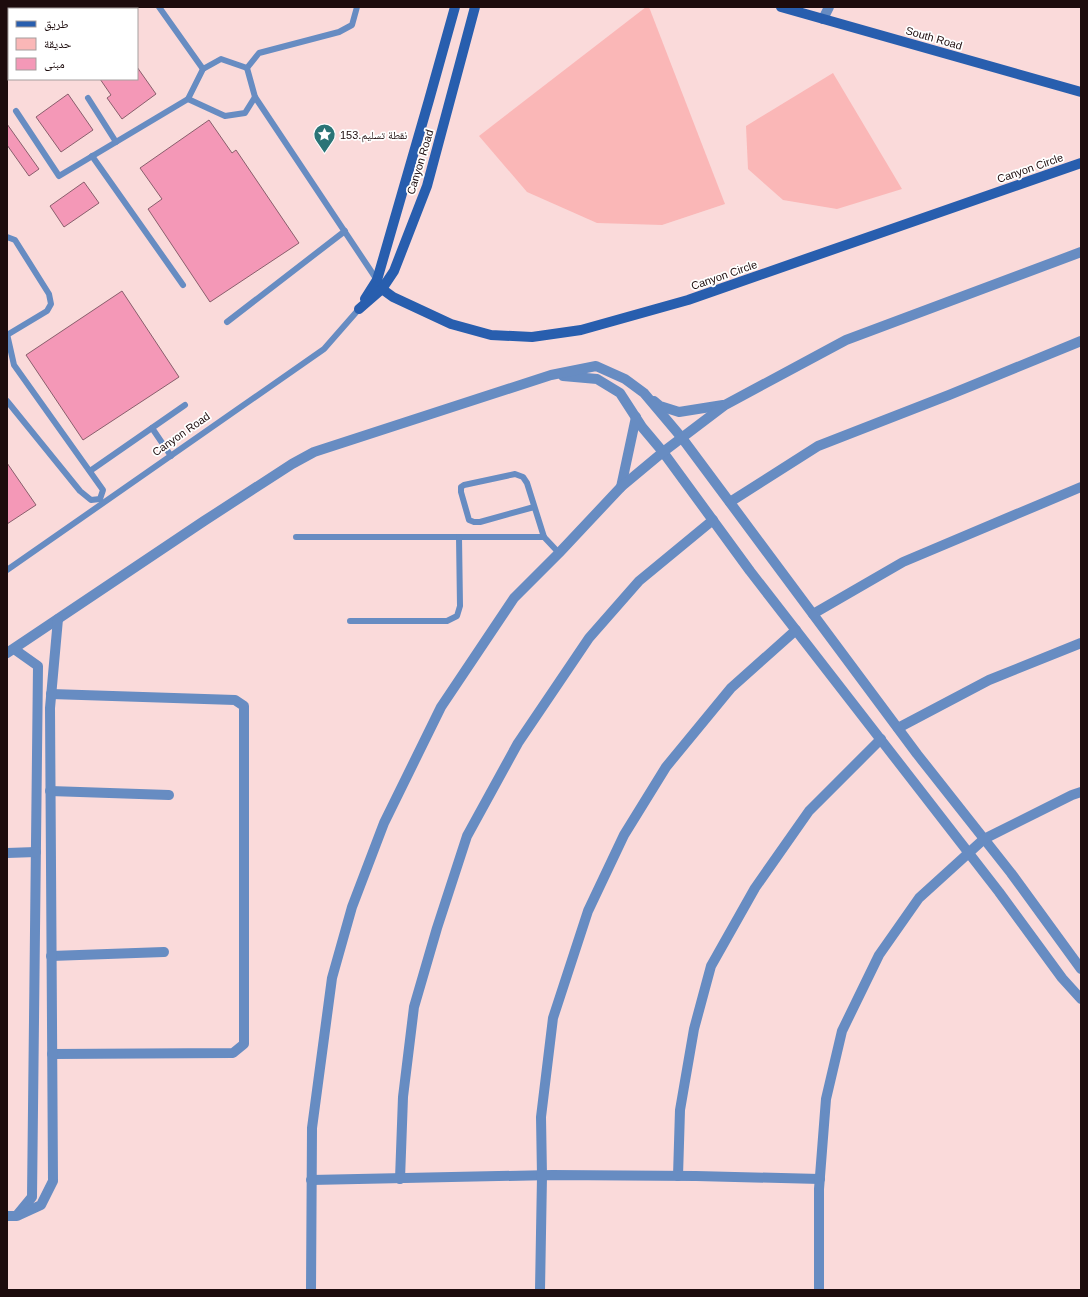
<svg xmlns="http://www.w3.org/2000/svg" width="1088" height="1297" font-family="Arial,'Noto Naskh Arabic',sans-serif">
<rect width="100%" height="100%" fill="#fadada"/>
<g fill="#fab7b7">
<polygon points="646,7 649,7 725,204 662,225 597,223 527,192 479,136"/>
<polygon points="833,73 902,189 837,209 783,200 748,169 746,126"/>
</g>
<g fill="#f498b7" stroke="#895e6c">
<polygon points="137,67 156,94 122,119 107,98 111,95 100,79 137,79"/>
<polygon points="68,94 93,130 61,152 36,117"/>
<polygon points="209,120 232,153 236,150 299,243 210,302 148,209 162,199 140,168"/>
<polygon points="7,124 39,169 29,176 7,145"/>
<polygon points="84,182 99,203 64,227 50,206"/>
<polygon points="122,291 179,377 83,440 26,355"/>
<polygon points="7,463 36,505 7,524"/>
</g>
<g fill="none" stroke-linecap="round" stroke-linejoin="round">
<g stroke="#678cc2" stroke-width="6">
<polyline points="159,7 203,69"/>
<polyline points="247,68 255,97 377,280"/>
<polyline points="247,68 259,53 339,32 352,25 357,7"/>
<polyline points="88,98 116,142"/>
<polyline points="188,99 203,69 221,59 247,68"/>
<polyline points="16,111 59,176 188,99 225,116 245,113 255,97"/>
<polyline points="92,156 183,285"/>
<polyline points="7,237 15,240 49,294 51,304 47,311 7,335"/>
<polyline points="227,322 345,231"/>
<polyline points="7,334 14,365 103,490 100,499 91,500 80,491 7,401"/>
<polyline points="152,428 171,456"/>
<polyline points="90,471 185,405"/>
<polyline points="534,507 480,522 474,522 469,520 461,492 461,487 464,485 515,474 523,477 527,483 544,537"/>
<polyline points="296,537 544,537 559,553"/>
<polyline points="7,570 324,349 359,309"/>
<polyline points="350,621 447,621 457,616 460,606 459,537"/>
</g>
<g stroke="#678cc2" stroke-width="10">
<polyline points="823,19 829,7"/>
<polyline points="563,376 597,379 620,393 642,427 663,452 750,571 999,892 1062,978 1081,999"/>
<polyline points="654,401 660,406 679,412 723,405"/>
<polyline points="621,487 636,417"/>
<polyline points="730,502 818,446 949,395 1081,341"/>
<polyline points="813,614 903,562 1081,487"/>
<polyline points="14,649 38,666 32,1197 18,1214"/>
<polyline points="7,653 204,521 292,464 314,452 551,375 596,366 625,379 644,393 682,438 917,754 1011,873 1081,969"/>
<polyline points="51,694 235,700 244,706 244,1044 233,1053 52,1054"/>
<polyline points="898,728 989,680 1081,643"/>
<polyline points="50,791 169,795"/>
<polyline points="7,853 36,852"/>
<polyline points="51,956 164,952"/>
<polyline points="678,1176 680,1110 694,1029 711,966 755,888 809,811 881,739"/>
<polyline points="400,1179 403,1097 414,1007 437,928 467,836 518,743 589,638 639,581 713,520"/>
<polyline points="311,1180 552,1175 696,1176 820,1179"/>
<polyline points="7,1216 17,1216 41,1205 53,1181 50,708 58,619"/>
<polyline points="311,1290 312,1128 332,978 352,907 384,823 441,707 514,598 559,553 621,487 663,452 725,405 846,340 1081,252"/>
<polyline points="540,1290 542,1176 541,1117 553,1018 588,911 624,835 666,767 731,688 796,630"/>
<polyline points="819,1290 819,1189 826,1099 842,1031 879,955 919,898 984,839 1072,795 1081,792"/>
</g>
<g stroke="#285eae" stroke-width="10">
<polyline points="781,7 1081,92"/>
<polyline points="377,280 382,289 393,297 451,324 491,335 532,337 581,330 688,300 1081,163"/>
<polyline points="365,299 377,280 429,100 455,7"/>
<polyline points="359,309 382,289 394,271 427,186 475,7"/>
</g>
</g>
<defs>
<symbol id="sight-pin" viewBox="-11 -11 22 30"><path d="M0 17L-7.5 6A9.5 9.5 0 1 1 7.5 6Z" fill="#2a7476" stroke="#fff"/><path d="M0-6L1.8-2.2L6-1.7L2.9 1.2L3.7 5.4L0 3.3L-3.7 5.4L-2.9 1.2L-6-1.7L-1.8-2.2Z" fill="#fff"/></symbol>
</defs>
<g fill-rule="evenodd">
<use href="#sight-pin" x="312" y="122" width="25" height="34"/>
</g>
<g text-anchor="middle" stroke-width="3.5" stroke-linejoin="round" paint-order="stroke">
<g font-size="11" fill="#1d0c0d" stroke="#fff">
<text transform="translate(934 38) rotate(16)" y="4">South Road</text>
<text transform="translate(420 162) rotate(-73)" y="4">Canyon Road</text>
<text transform="translate(1030 168) rotate(-19)" y="4">Canyon Circle</text>
<text transform="translate(724 275) rotate(-19)" y="4">Canyon Circle</text>
<text transform="translate(181 434) rotate(-35)" y="4">Canyon Road</text>
</g>
<g font-size="11" fill="#1d0c0d" stroke="#fff" text-anchor="start">
<text x="340" y="139">نقطة تسليم.153</text>
</g>
</g>
<rect width="1088" height="1297" fill="none" stroke="#1d0c0d" stroke-width="16"/>
<rect x="8" y="8" width="130" height="72" fill="#ffffff" stroke="#a59e9e"/>
<rect x="16" y="21" width="20" height="6" fill="#285eae" stroke="#a59e9e"/>
<text x="44" y="28" font-size="12" fill="#1d0c0d">طريق</text>
<rect x="16" y="38" width="20" height="12" fill="#fab7b7" stroke="#a59e9e"/>
<text x="44" y="48" font-size="12" fill="#1d0c0d">حديقة</text>
<rect x="16" y="58" width="20" height="12" fill="#f498b7" stroke="#a59e9e"/>
<text x="44" y="68" font-size="12" fill="#1d0c0d">مبنى</text>
</svg>
